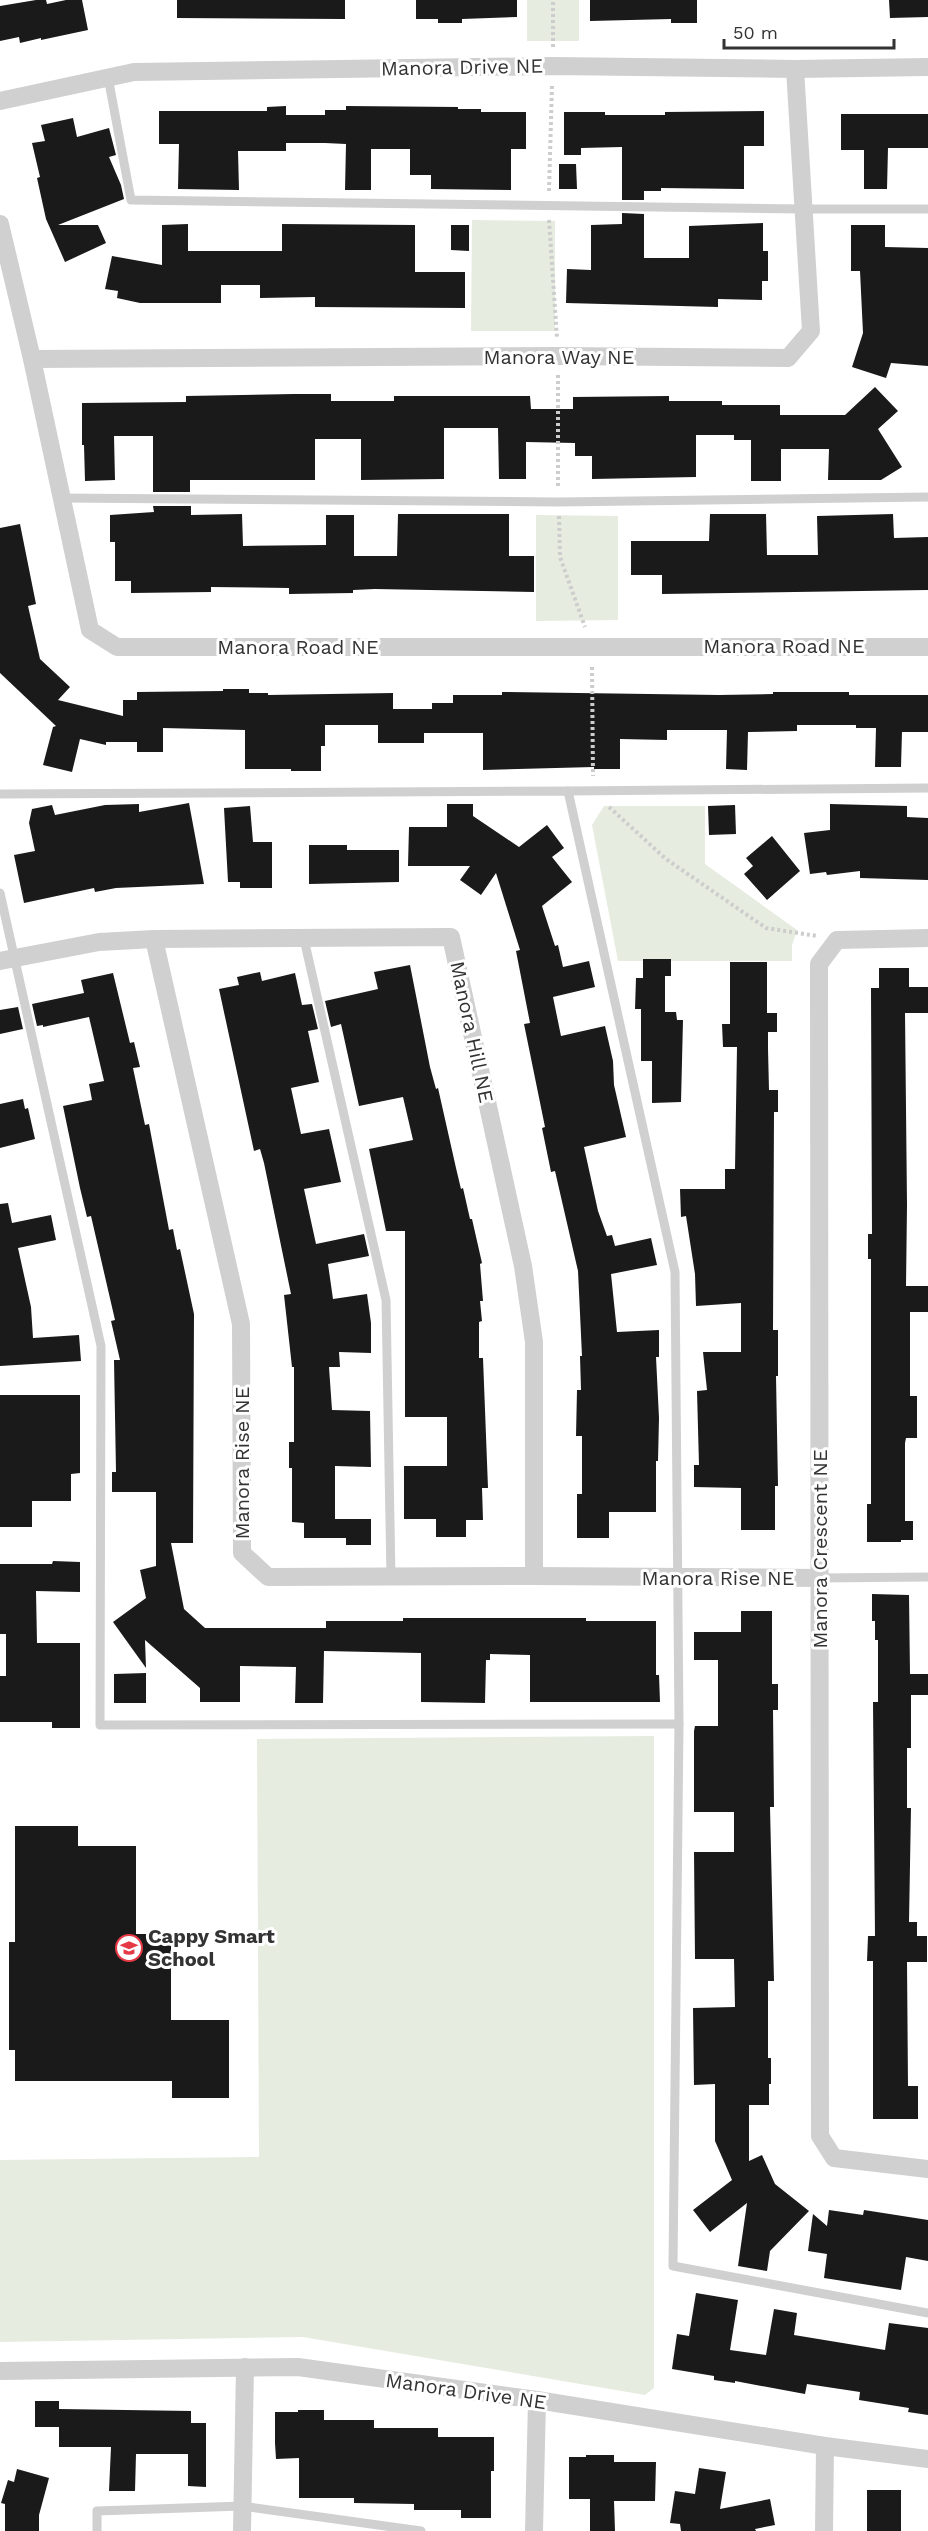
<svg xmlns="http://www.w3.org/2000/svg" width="928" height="2531" font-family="'Work Sans',sans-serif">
<rect width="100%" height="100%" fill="#fff"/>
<g fill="#e6ecdf">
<rect x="527" y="0" width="52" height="41"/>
<polygon points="472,220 555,221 555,331 471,331"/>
<polygon points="536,515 618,516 618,620 536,621"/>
<polygon points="604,806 705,806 705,864 797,930 792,945 792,961 618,961 592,825"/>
<polygon points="654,1736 654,2388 645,2395 303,2337 0,2342 0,2160 259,2157 257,1739"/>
</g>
<g fill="#1a1a1a">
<polygon points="36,0 46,0 47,4 66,0 82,0 88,30 41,40 41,38 20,43 19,37 0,41 0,6"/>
<polygon points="177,0 345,0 345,19 177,18"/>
<polygon points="416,0 517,0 517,17 462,19 462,23 438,23 438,19 416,19"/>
<polygon points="590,0 697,0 697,23 671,23 671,19 590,21"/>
<polygon points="889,0 928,0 928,17 890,18"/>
<polygon points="286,106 286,115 325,115 325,110 346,110 346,106 458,107 458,109 481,109 481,112 526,112 526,149 511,149 511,190 431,189 431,175 410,175 410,149 371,149 371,190 345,190 346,144 325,143 286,143 286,151 238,151 239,190 178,189 179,144 159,144 159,111 267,111 267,107"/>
<polygon points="764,111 764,146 744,146 744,189 661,188 661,191 644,191 644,200 622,200 622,147 581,148 581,155 564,155 564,112 605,112 605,115 665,115 665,112"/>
<polygon points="841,114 928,114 928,148 888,148 887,189 864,189 864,150 841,150"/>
<polygon points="73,118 77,137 109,128 116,155 109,157 121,185 124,199 58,225 98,225 106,243 65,262 46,219 37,178 40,177 32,143 45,141 41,125"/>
<polygon points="559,164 576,164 577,189 559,189"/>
<polygon points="622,213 644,214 644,258 689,258 689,226 763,223 763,251 768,251 768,281 762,281 762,300 718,299 718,307 566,303 567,269 591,270 591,225 622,224"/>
<polygon points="188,224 188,251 282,251 282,224 415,225 415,272 465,272 465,308 315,307 315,297 260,298 260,285 221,285 221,303 140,303 117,298 118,291 105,289 112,256 162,265 162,225"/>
<polygon points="451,225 469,225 469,251 451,250"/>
<polygon points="851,225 885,225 885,247 928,248 928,366 891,363 886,378 852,367 863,333 860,271 851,271"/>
<polygon points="875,387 898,411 878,429 902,467 881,480 828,480 829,449 781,449 781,481 751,481 751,440 734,440 734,435 696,435 696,477 592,479 592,456 575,456 575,443 526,442 526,479 499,479 498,428 444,428 444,479 361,480 361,439 315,439 315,480 190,480 190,492 153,492 153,436 114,436 115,480 85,481 84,445 82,445 82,403 186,402 186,396 294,394 331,394 331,401 394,401 394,396 530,396 531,409 573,409 573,397 669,396 669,401 722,401 722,405 780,405 780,415 845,415"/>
<polygon points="153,506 191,506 191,515 242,514 243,546 326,545 326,515 354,515 354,556 397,556 398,514 509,514 509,556 534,556 534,592 375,589 353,590 353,593 289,594 289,588 211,587 211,592 131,593 131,581 115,581 115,542 110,542 110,515 154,512"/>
<polygon points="710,514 766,514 767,555 818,555 817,516 893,514 894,538 928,537 928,590 662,594 662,575 631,575 631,541 709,541"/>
<polygon points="20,524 36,604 28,606 40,659 70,687 58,700 123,716 123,700 137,700 137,692 223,691 223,689 249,689 249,693 268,693 268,695 393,693 393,709 432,709 432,703 453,703 453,695 502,695 502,692 719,695 773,694 773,692 849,692 849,695 928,695 928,732 902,732 901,767 875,767 876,728 856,728 856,725 797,725 797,731 748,732 747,770 726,769 727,730 667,730 667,740 620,739 620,769 594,769 594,767 483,770 483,733 424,733 424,743 378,743 378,725 325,725 325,746 321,746 321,771 291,771 291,769 245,769 245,730 163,728 163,752 137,752 137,742 106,742 106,745 80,739 72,772 43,765 53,727 56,726 0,673 0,528"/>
<polygon points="189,803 204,884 116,888 95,892 94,888 24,903 14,855 35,851 29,823 32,809 52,805 55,815 105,805 139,804 139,812"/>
<polygon points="447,804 473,804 473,816 519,847 547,825 564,848 552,857 572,882 542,906 555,946 558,945 563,967 589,961 595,987 553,997 561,1036 605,1026 613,1061 614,1085 626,1137 584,1147 598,1211 607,1236 612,1235 615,1246 651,1238 657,1265 611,1274 617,1332 659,1330 659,1357 656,1357 659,1418 658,1461 656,1461 656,1512 609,1512 609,1538 577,1538 577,1494 582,1494 582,1436 576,1436 577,1390 581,1390 580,1356 582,1356 578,1271 555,1171 551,1172 542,1128 545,1127 524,1024 530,1023 516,951 520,950 496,873 481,895 460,880 470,866 408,866 409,827 447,827"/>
<polygon points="830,804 907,806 907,817 928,818 928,880 860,878 860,871 827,875 826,872 810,874 804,833 830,830"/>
<polygon points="735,805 736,834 709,835 708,806"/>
<polygon points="250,806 253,842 272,842 272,888 240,888 240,882 228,882 224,808"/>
<polygon points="772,836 800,871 767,900 744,874 753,866 746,858"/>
<polygon points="309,845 347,845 347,850 399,850 399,882 309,884"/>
<polygon points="643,959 671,959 671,976 665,976 665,1012 676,1012 677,1020 683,1020 681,1102 652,1103 652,1061 641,1061 641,1009 635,1009 636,978 643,978"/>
<polygon points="730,962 767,962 767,1013 777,1013 777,1032 768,1032 768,1049 769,1090 778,1090 778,1112 774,1112 773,1330 778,1330 778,1376 776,1376 778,1486 775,1486 775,1530 741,1530 741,1488 694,1487 694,1465 699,1465 697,1391 707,1390 703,1352 741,1352 741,1303 696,1306 695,1274 686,1216 681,1217 680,1189 725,1189 725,1169 735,1169 737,1047 723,1047 722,1024 730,1024"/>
<polygon points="410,965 430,1067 436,1089 438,1088 456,1168 461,1189 463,1188 470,1219 472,1219 482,1263 480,1264 483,1301 480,1301 482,1321 479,1322 479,1358 483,1358 488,1488 482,1488 483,1520 466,1520 466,1537 436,1537 436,1519 404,1519 404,1466 447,1466 447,1417 405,1417 405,1231 386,1231 369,1149 413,1140 403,1097 359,1106 341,1024 331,1027 325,1001 378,989 374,972"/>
<polygon points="879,968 909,968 909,987 928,987 928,1013 905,1013 907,1205 906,1286 928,1286 928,1312 910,1312 910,1396 917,1396 917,1438 906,1438 905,1443 905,1521 913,1521 913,1540 901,1540 901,1542 867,1542 867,1504 871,1504 871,1259 868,1259 868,1234 872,1234 871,988 879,988"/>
<polygon points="260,972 262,981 295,973 302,1005 312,1004 318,1029 308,1031 319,1082 291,1088 301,1134 329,1129 341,1182 304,1189 316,1244 364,1234 369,1256 328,1264 333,1299 367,1294 371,1323 371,1353 339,1352 340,1367 329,1367 332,1410 370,1411 371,1467 335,1466 335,1519 371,1519 371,1545 346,1545 346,1538 304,1538 304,1523 292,1522 292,1468 289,1468 289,1442 294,1442 294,1367 292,1367 284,1295 291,1294 264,1163 260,1149 254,1151 219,989 239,985 237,977"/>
<polygon points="113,973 130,1043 134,1042 140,1067 133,1068 145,1125 149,1124 169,1230 173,1229 177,1250 180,1249 194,1314 193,1543 171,1543 184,1609 205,1628 326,1628 326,1621 403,1621 403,1618 586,1618 586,1621 656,1621 656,1675 659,1675 660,1702 530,1702 530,1655 490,1654 490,1660 486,1660 485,1703 421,1702 421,1653 324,1651 323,1703 295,1703 296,1667 240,1666 240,1702 200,1702 200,1688 145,1640 146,1668 113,1622 146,1598 140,1570 156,1566 156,1492 112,1492 112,1472 116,1472 114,1360 120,1360 111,1321 115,1320 91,1216 87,1217 80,1188 63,1106 92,1100 89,1084 104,1081 89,1017 43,1027 43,1025 37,1026 32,1004 84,993 81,980"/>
<polygon points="18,1007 23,1029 0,1034 0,1010"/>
<polygon points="23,1099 25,1109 28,1108 35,1139 0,1148 0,1104"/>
<polygon points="8,1203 12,1223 51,1215 56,1240 18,1248 31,1307 33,1338 79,1335 81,1361 0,1366 0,1204"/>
<polygon points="0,1395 80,1395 80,1473 71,1474 71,1501 32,1501 32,1527 0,1527"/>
<polygon points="53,1561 80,1562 80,1592 36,1591 37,1643 80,1643 80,1728 52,1728 52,1722 0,1722 0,1676 6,1676 6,1634 0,1634 0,1564 52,1564"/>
<polygon points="872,1594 909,1595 910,1674 928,1674 928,1695 911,1695 911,1748 907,1748 907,1808 911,1808 909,1922 917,1922 917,1936 927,1936 927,1962 907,1962 908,2086 918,2086 918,2119 873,2119 873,1961 867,1961 868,1936 875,1936 873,1702 878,1702 878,1640 875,1640 875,1621 872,1621"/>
<polygon points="741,1611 772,1611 772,1684 778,1684 778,1710 773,1710 774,1807 770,1807 774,1981 768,1981 768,2058 771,2058 771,2084 769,2084 769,2105 749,2105 749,2161 762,2155 775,2184 809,2211 770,2251 767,2271 738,2266 747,2203 710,2232 693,2210 732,2180 715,2141 715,2084 694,2085 693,2008 735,2007 734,1959 695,1959 694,1852 734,1852 734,1812 694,1812 694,1731 695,1726 718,1726 718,1660 694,1660 694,1632 741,1632"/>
<polygon points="146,1673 146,1703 114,1703 114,1674"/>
<polygon points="15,1826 78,1826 78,1846 136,1846 136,1934 171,1934 171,2020 229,2020 229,2098 172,2098 172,2081 15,2081 15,2050 9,2050 9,1942 15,1942"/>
<polygon points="829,2210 863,2215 864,2210 928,2220 928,2261 906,2257 901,2290 824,2278 827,2254 808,2251 813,2214 827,2226"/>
<polygon points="696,2293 738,2300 730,2350 766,2355 774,2309 797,2313 794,2335 885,2350 889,2323 928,2328 928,2415 908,2412 909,2408 859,2400 860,2392 807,2384 805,2394 735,2381 735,2383 714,2380 714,2376 672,2369 677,2334 689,2336"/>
<polygon points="35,2401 59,2401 59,2409 191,2411 191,2423 206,2423 206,2487 188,2486 188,2454 136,2454 135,2491 109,2491 111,2447 59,2447 59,2427 35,2427"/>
<polygon points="298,2410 324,2410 324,2420 374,2420 374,2428 438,2428 438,2437 494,2437 494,2471 491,2471 491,2518 461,2518 461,2510 414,2510 414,2504 354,2503 354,2498 299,2498 299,2458 276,2459 275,2443 275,2412 298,2412"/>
<polygon points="586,2455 614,2455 614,2462 656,2462 655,2501 614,2501 615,2531 590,2531 590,2499 569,2499 569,2457 586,2457"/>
<polygon points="699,2468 726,2472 720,2509 770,2499 775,2525 755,2529 756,2531 681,2531 680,2524 670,2523 675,2491 695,2494"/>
<polygon points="17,2469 49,2478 39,2515 39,2531 5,2531 5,2504 1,2503 8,2480 14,2482"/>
<rect x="867" y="2490" width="34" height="41"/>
</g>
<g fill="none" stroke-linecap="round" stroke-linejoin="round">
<g stroke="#cdcdcd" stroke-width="4" stroke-dasharray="3 3" stroke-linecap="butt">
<polyline points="553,47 553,0"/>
<polyline points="549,191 552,85"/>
<polyline points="549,220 557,338"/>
<polyline points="558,375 558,488"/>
<polyline points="559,516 560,557 585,627"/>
<polyline points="592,667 593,776"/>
<polyline points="609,807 666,859 766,928 817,936"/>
</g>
<g stroke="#d0d0d0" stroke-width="9">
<polyline points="108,77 131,200 802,209 928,209"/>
<polyline points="60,498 558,502 928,497"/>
<polyline points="568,791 928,788"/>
<polyline points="0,794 568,791 675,1272 679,1724 673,2266 928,2313"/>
<polyline points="0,893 101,1346 100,1725 679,1724"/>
<polyline points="304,939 386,1300 391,1578"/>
<polyline points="820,1578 928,1577"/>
<polyline points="97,2531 97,2511 242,2506 421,2531"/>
</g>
<g stroke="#d0d0d0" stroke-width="18">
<polyline points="0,101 134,72 553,66 795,69 928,67"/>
<polyline points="0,224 32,359 90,630 117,647 928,647"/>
<polyline points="32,359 558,356 788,358 811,331 795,69"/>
<polyline points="928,938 837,940 819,964 820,2136 834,2158 928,2169"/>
<polyline points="154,939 241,1324 242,1553 268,1577 534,1576 820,1578"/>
<polyline points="0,961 99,942 154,939 451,937 523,1266 534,1342 534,1576"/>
<polyline points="0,2371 298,2367 537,2400 825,2446 928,2459"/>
<polyline points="242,2531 245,2367"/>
<polyline points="534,2531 537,2400"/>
<polyline points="824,2531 825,2446"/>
</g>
</g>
<defs>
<symbol id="school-ring" viewBox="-11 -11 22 22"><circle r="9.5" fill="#fff" stroke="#e63946" stroke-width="1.5"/><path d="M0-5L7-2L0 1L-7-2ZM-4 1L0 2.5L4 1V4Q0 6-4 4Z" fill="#e63946"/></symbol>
</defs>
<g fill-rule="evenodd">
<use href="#school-ring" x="114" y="1933" width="30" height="30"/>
</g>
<g text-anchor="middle" stroke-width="6" stroke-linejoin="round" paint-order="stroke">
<g font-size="20" fill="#333" stroke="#fff">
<text transform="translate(462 67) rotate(-1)" y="7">Manora Drive NE</text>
<text x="559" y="364">Manora Way NE</text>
<text x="784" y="653">Manora Road NE</text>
<text x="298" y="654">Manora Road NE</text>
<text transform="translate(472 1032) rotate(78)" y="7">Manora Hill NE</text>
<text transform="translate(242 1463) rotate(-90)" y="7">Manora Rise NE</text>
<text transform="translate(820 1549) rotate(-90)" y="7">Manora Crescent NE</text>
<text x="718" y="1585">Manora Rise NE</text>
<text transform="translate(466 2391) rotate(8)" y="7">Manora Drive NE</text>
</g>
<g font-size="20" font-weight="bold" fill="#333" stroke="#fff" text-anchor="start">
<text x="148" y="1943">Cappy Smart<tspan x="148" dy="23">School</tspan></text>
</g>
</g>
<path d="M724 39v9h170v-9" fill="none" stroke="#333333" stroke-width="3"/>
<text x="733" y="39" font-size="18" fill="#333333" stroke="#ffffff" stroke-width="4.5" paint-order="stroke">50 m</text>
</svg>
